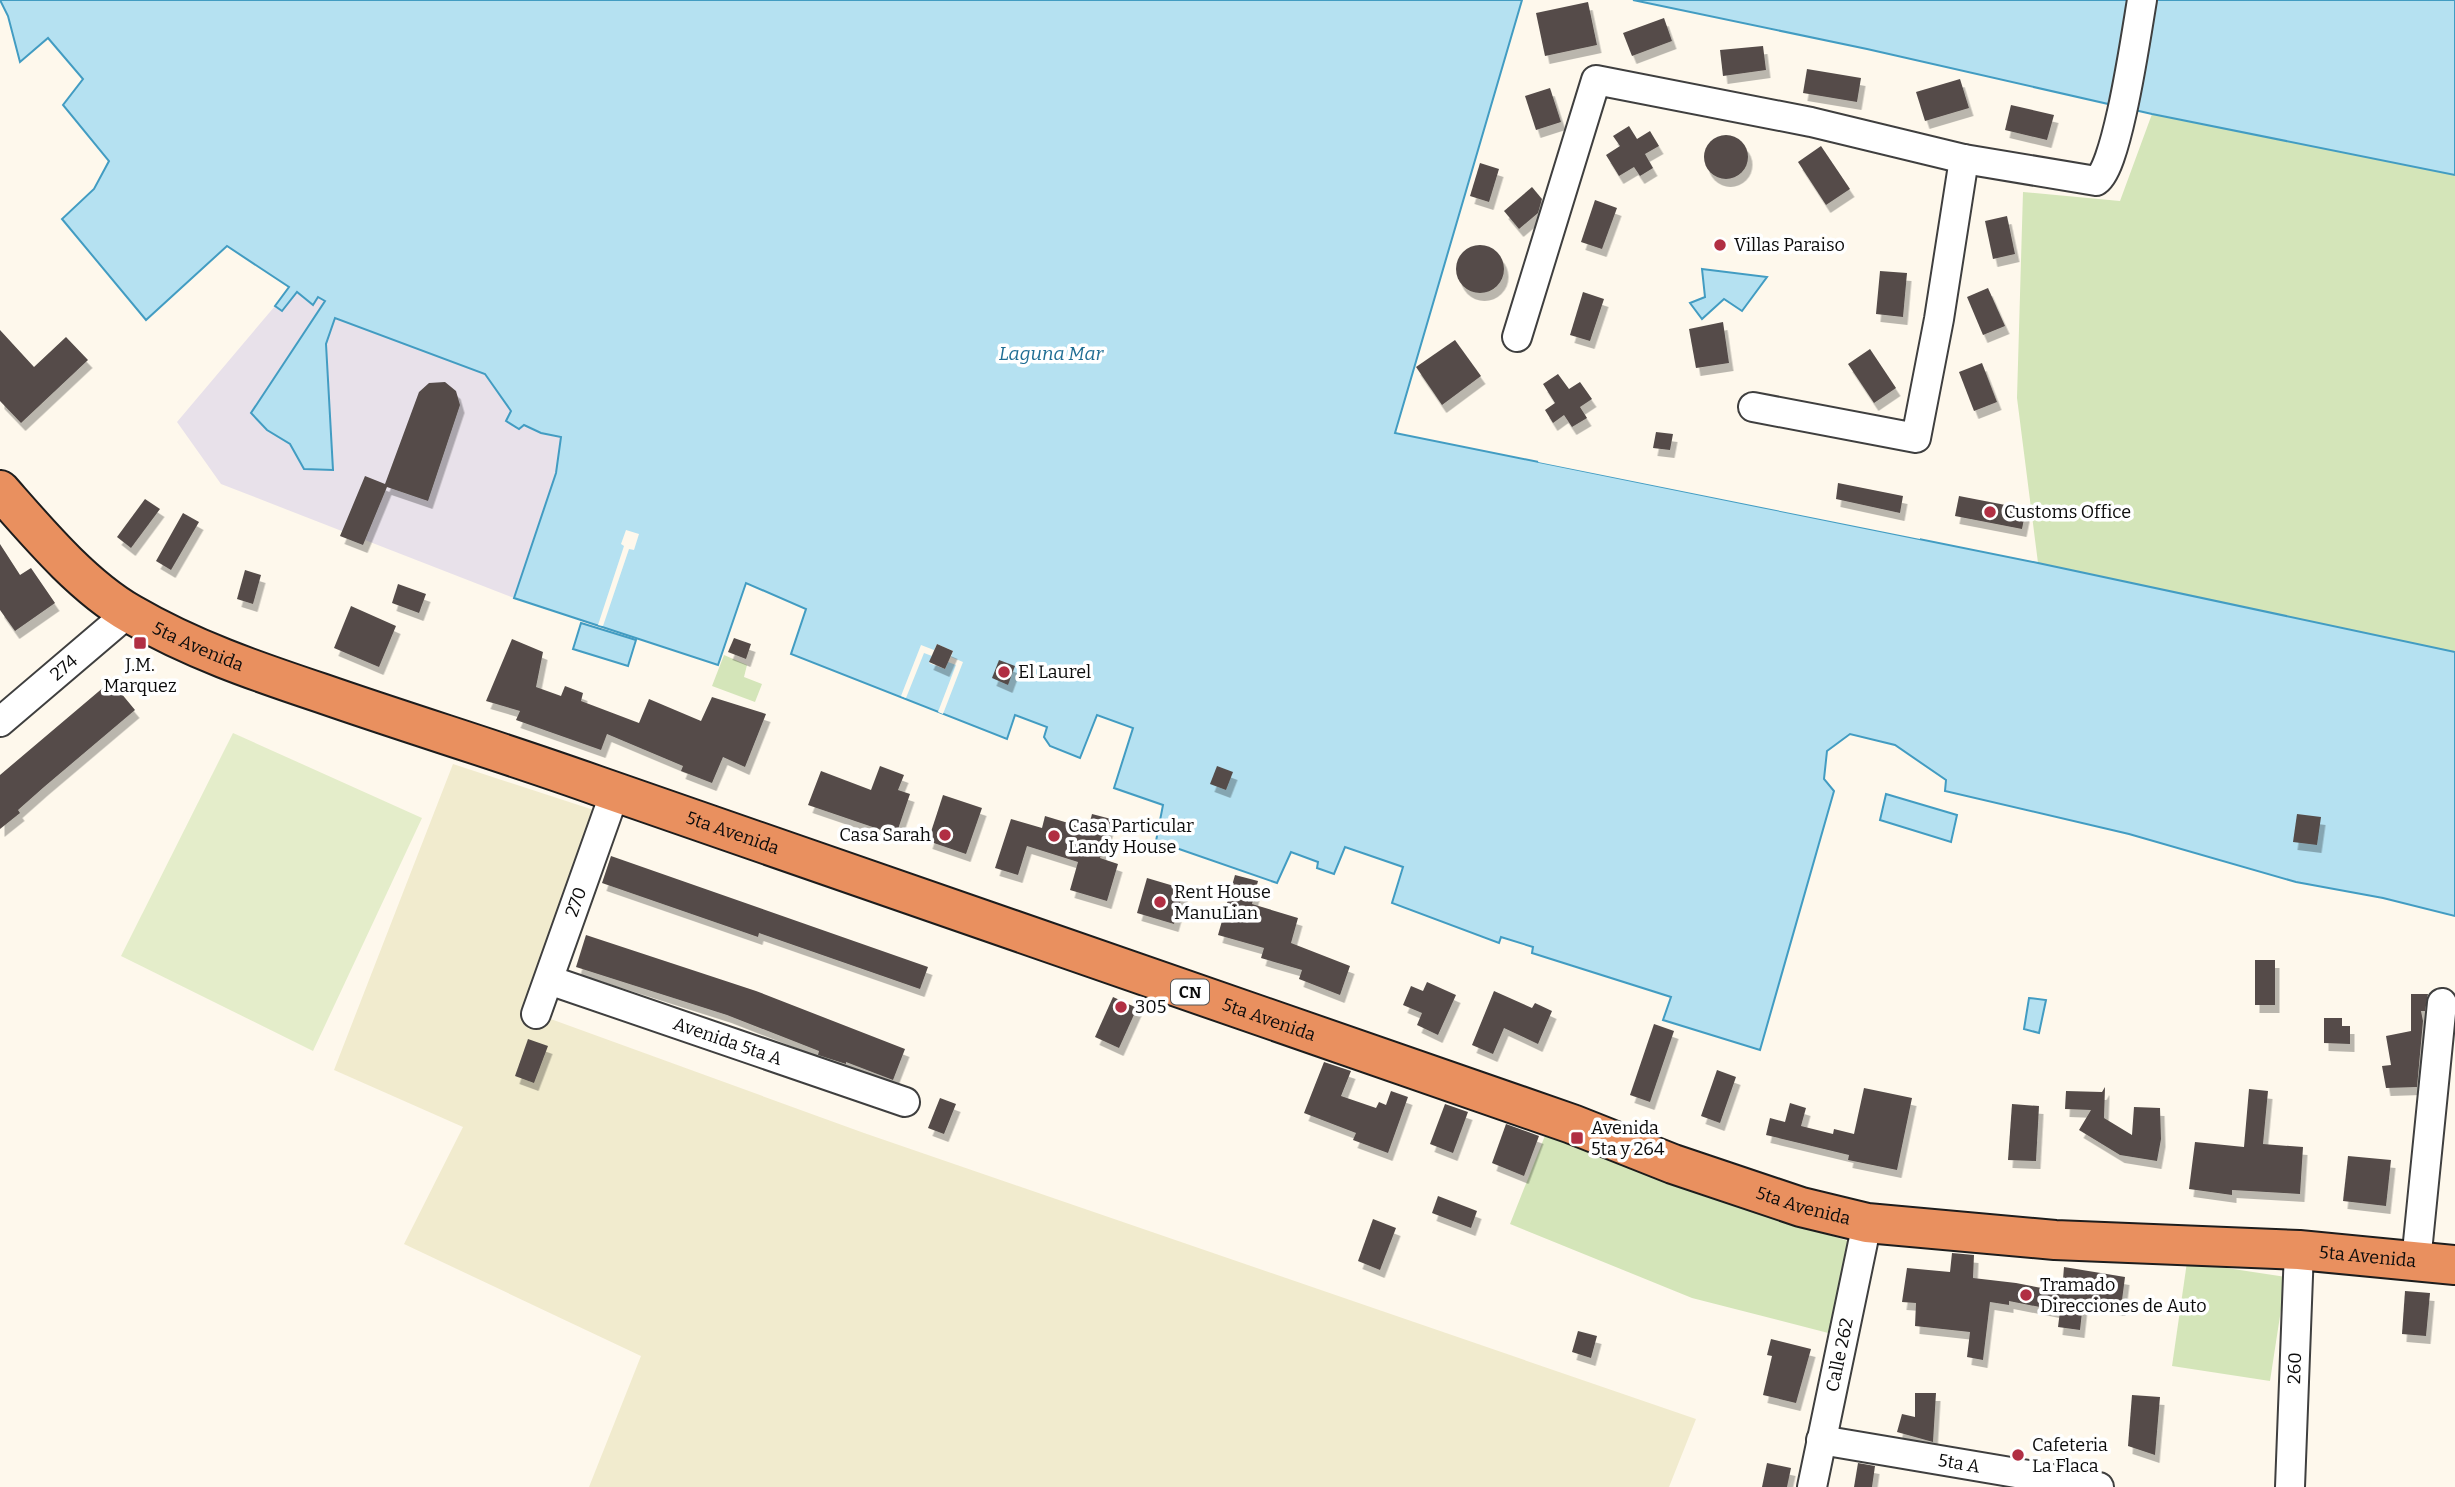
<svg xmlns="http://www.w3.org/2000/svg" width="2455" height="1487" font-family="Bitter,serif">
<defs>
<filter id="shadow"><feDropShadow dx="4.5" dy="8" stdDeviation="0" flood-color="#0004"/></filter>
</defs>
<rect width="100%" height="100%" fill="#fef8ec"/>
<polygon fill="#e8e1ea" points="297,291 313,304 318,297 325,302 251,413 267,430 290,444 304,469 333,469 326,343 335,318 486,374 511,412 507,421 561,437 556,473 514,598 221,484 177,422 275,306 282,311"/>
<polygon fill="#f1ebce" points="453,764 606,814 537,1014 864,1133 1696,1419 1669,1487 589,1487 641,1356 404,1244 463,1127 334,1070"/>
<g fill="#d4e5b9">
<polygon points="2152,114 2455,175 2455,652 2038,563 2017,398 2023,192 2120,201"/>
<polygon points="724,655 747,665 744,677 762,684 755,702 712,686"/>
<polygon points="1548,1128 1713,1197 1857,1244 1836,1335 1692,1298 1510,1224"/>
<polygon points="2187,1262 2286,1277 2270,1381 2172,1366"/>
</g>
<polygon fill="#e4edca" points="233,733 422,818 313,1051 121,956"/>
<g fill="#b5e1f1" stroke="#429cc2" stroke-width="2">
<polygon points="0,0 1522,0 1395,433 2038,563 2455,652 2455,916 2383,898 2296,882 2129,834 1945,791 1946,780 1895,745 1850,734 1827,751 1824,779 1834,791 1760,1050 1663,1020 1671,997 1532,953 1533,947 1501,937 1499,943 1392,903 1403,867 1345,847 1334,874 1317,868 1318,862 1291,852 1277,883 1156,841 1163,805 1114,788 1133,728 1097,715 1080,758 1050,746 1044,737 1047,727 1015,715 1007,739 791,654 806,609 746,583 718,665 514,598 556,473 561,437 541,433 524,425 519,429 506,421 511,411 485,374 335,318 326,344 333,470 304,469 290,444 267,430 251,413 325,301 318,297 313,305 297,292 282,311 275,306 289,287 227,246 146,320 62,219 94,189 109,161 63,105 83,79 48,38 20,62 8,16"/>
<polygon points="1633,0 2455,0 2455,175 2152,114 1867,49"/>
<polygon points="1702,269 1767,277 1742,311 1724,299 1702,319 1690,303 1705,297"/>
<polygon points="581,623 636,640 628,666 573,649"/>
<polygon points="1886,794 1957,815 1951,842 1880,820"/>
<polygon points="2029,998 2046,1000 2039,1033 2024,1029"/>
</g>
<g fill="#fef8ec">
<polygon points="1539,459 1920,536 1920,539 1538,462"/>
<polygon points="626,530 639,534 634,550 629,549 603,626 598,625 624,546 621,544"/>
<polygon points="937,644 953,651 951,657 963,662 943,714 938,712 956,665 948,662 945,669 929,663 932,656 924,653 906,698 901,696 921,645 934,650"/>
</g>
<g fill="#544c49" filter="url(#shadow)">
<polygon points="1588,2 1597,45 1545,56 1536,13"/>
<polygon points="1664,18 1672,41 1632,56 1623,33"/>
<polygon points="1763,46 1766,70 1723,76 1720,50"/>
<polygon points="1807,69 1861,78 1857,102 1803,93"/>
<polygon points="1960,79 1969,108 1925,121 1916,92"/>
<polygon points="1550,88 1561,122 1536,130 1525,96"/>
<polygon points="2011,105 2054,115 2047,140 2005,130"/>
<polygon points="1629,126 1637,139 1650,131 1659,146 1645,154 1653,168 1640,176 1634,167 1619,176 1606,155 1620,146 1613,136"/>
<circle cx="1726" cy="157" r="22"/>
<polygon points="1821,146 1850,189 1826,205 1798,162"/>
<polygon points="1480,163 1499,169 1489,202 1470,196"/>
<polygon points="1532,187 1542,199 1538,213 1519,229 1504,211"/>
<polygon points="1595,200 1617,208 1602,249 1581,242"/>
<polygon points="2007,216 2015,254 1993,259 1985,221"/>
<circle cx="1480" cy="269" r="24"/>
<polygon points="1880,271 1907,273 1903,317 1876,314"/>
<polygon points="1988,288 2005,326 1983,335 1967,297"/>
<polygon points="1583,292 1604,299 1590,341 1570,335"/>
<polygon points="1723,322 1729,363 1696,368 1689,329"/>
<polygon points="0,330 34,367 66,337 88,360 21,423 0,401"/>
<polygon points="1455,340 1481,376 1442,405 1416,367"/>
<polygon points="1870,349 1896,388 1874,403 1848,364"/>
<polygon points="1982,363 1997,402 1974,411 1959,372"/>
<polygon points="1558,374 1569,389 1580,382 1592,399 1580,407 1587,418 1572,427 1564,415 1553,423 1545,410 1555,403 1543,384"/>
<polygon points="445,382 456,391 460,405 428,501 387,487 363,545 340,536 365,476 385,484 419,392 429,383"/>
<polygon points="1656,432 1673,434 1670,450 1653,448"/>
<polygon points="1838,483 1903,496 1900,513 1836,499"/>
<polygon points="1959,496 2026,509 2022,529 1955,516"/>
<polygon points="145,499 160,509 131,548 117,537"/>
<polygon points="183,513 199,522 171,570 156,561"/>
<polygon points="0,544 20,575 31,568 55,603 15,631 0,610"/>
<polygon points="245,570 261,575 253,604 237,599"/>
<polygon points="398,584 426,594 419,613 392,603"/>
<polygon points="351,606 396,626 379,667 334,648"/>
<polygon points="734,638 751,644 746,659 728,652"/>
<polygon points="512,639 543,652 536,687 561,696 565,686 583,693 581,701 639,723 649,699 701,721 712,697 766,714 745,767 723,757 712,783 681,771 683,766 607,734 601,750 516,720 520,711 486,701"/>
<polygon points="937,644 953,651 945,669 929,662"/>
<polygon points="999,660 1015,666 1008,685 992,678"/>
<polygon points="111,681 135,710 44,787 18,810 20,813 0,829 0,775"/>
<polygon points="880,766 904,775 898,790 910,794 896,835 808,805 821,771 871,790"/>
<polygon points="1217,766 1233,772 1226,790 1210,784"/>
<polygon points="943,795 982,808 966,854 928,841"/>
<polygon points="1092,814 1111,819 1100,858 1118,864 1107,901 1070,890 1078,862 1027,846 1018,875 995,868 1011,819 1042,828 1045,816 1088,829"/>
<polygon points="2297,814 2321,817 2317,845 2293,842"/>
<polygon points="611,856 928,967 920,989 759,933 758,937 602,883"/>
<polygon points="1235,875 1258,881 1252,904 1298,918 1291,943 1350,966 1340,995 1299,979 1302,970 1261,958 1264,948 1218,935"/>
<polygon points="1147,878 1184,889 1174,924 1137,913"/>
<polygon points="586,935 756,991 905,1049 893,1080 846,1062 846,1064 818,1055 819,1051 727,1015 576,967"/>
<rect x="2255" y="960" width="20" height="45"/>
<polygon points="1427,982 1456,995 1438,1035 1417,1025 1422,1013 1403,1005 1411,986 1423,991"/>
<polygon points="1494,991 1532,1008 1535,1003 1552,1011 1538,1044 1504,1028 1493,1054 1472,1045"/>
<polygon points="2411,994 2428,994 2425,1011 2421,1011 2423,1021 2417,1087 2386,1088 2382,1066 2391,1065 2386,1036 2411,1031"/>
<polygon points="1113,997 1137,1008 1119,1048 1095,1037"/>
<polygon points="2324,1018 2342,1018 2342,1026 2350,1026 2350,1044 2324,1043"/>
<polygon points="1654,1024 1674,1031 1650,1102 1630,1095"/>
<polygon points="528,1039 548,1046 534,1083 515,1076"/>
<polygon points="1324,1062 1351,1071 1341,1096 1376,1108 1379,1102 1386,1105 1391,1091 1408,1097 1388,1153 1353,1140 1356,1133 1304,1113"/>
<polygon points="1717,1070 1736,1077 1720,1123 1701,1116"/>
<polygon points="2105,1087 2104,1118 2132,1135 2134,1107 2160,1108 2161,1139 2157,1161 2120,1155 2079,1130 2091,1110 2065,1109 2066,1091 2102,1092"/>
<polygon points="1864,1088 1912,1098 1897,1170 1848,1160 1849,1155 1766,1135 1770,1118 1785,1122 1790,1103 1806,1108 1801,1126 1833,1134 1834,1129 1854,1134"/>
<polygon points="2249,1089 2268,1091 2263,1144 2303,1147 2300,1194 2232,1190 2232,1195 2189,1189 2195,1142 2244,1147"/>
<polygon points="940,1098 956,1104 944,1134 928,1128"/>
<polygon points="1445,1104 1468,1112 1453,1153 1430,1144"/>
<polygon points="2012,1104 2039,1106 2036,1161 2008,1160"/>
<polygon points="1506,1124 1539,1136 1524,1176 1492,1163"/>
<polygon points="2348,1156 2391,1160 2386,1206 2343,1201"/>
<polygon points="1438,1196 1477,1211 1471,1228 1432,1213"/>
<polygon points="1373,1219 1396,1228 1380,1270 1358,1261"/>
<polygon points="1952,1253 1974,1255 1973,1278 2016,1283 2062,1292 2064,1267 2125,1277 2121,1308 2083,1303 2080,1330 2058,1327 2060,1311 2009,1301 2009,1305 1990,1302 1983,1360 1967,1357 1970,1332 1915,1326 1916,1303 1902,1302 1907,1268 1950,1272"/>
<polygon points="2405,1291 2430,1293 2426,1336 2402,1334"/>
<polygon points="1578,1331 1597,1336 1591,1358 1572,1352"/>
<polygon points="1771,1339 1811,1349 1796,1403 1763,1395 1772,1356 1767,1355"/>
<polygon points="1915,1393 1936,1393 1933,1442 1897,1432 1902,1414 1915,1417"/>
<polygon points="2132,1395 2160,1397 2155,1455 2128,1446"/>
<polygon points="1767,1463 1791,1468 1787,1487 1762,1487"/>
<polygon points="1858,1463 1875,1466 1872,1487 1854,1487"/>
</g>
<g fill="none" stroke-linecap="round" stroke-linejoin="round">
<defs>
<g id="minor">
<path d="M1517,337L1596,80L1811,122L1964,159L2096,181C2117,171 2137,29 2142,0"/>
<polyline points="1753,407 1916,438 1939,319 1964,159"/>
<path id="s1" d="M0,722L128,613"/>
<path id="s2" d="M549,980L905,1102"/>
<path id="s3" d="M536,1014L615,792"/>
<polyline points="2416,1262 2442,1003"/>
<path id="s4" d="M1821,1440L2099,1487"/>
<path id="s5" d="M1812,1487L1867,1223"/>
<path id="s6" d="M2290,1487L2299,1250"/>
</g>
<g id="highway">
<path id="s7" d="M0,490C37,532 82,586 131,614C191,649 255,671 321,693C413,725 506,753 598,786C923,899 1247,1013 1572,1124L1673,1164L1801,1207L1867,1223L2055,1240L2299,1250L2455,1265"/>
</g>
</defs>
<use href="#minor" stroke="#3f3f3f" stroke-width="32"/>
<use href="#highway" stroke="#1d1d1d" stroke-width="42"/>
<use href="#minor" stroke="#fff" stroke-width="28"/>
<use href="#highway" stroke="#e9905f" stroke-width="38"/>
</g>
<g fill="#b12f43" stroke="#fff" stroke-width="2.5">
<circle cx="1720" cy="245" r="7"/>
<circle cx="1990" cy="512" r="7"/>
<rect x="133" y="636" width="14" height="14" rx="3.5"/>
<circle cx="1004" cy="672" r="7"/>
<circle cx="945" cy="835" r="7"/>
<circle cx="1054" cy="836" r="7"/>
<circle cx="1160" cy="902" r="7"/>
<circle cx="1121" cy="1007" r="7"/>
<rect x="1570" y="1131" width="14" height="14" rx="3.5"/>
<circle cx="2026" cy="1295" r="7"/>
<circle cx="2018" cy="1455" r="7"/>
</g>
<g text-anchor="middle" stroke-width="7" stroke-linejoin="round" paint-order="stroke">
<rect fill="#fff" stroke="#555" stroke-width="2" x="1171" y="979.5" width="38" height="25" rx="5"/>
<g font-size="16" font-weight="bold" fill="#0c0c0c">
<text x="1190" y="998">CN</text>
</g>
<g font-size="18" fill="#0c0c0c" stroke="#fff" text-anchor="start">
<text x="1734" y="251">Villas Paraiso</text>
<text x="2004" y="518">Customs Office</text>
<text x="140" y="671" text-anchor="middle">J.M.<tspan x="140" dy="21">Marquez</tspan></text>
<text x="1018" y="678">El Laurel</text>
<text x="1068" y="832">Casa Particular<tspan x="1068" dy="21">Landy House</tspan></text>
<text x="931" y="841" text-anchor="end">Casa Sarah</text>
<text x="1174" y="898">Rent House<tspan x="1174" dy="21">ManuLian</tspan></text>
<text x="1135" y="1013">305</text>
<text x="1591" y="1134">Avenida<tspan x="1591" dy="21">5ta y 264</tspan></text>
<text x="2040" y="1291">Tramado<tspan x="2040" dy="21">Direcciones de Auto</tspan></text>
<text x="2032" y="1451">Cafeteria<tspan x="2032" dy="21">La Flaca</tspan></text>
</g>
<g font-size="18" fill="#0c0c0c" stroke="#fff">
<text dy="6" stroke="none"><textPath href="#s7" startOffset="256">5ta Avenida</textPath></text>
<text dy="6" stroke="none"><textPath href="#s1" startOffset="84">274</textPath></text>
<text dy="6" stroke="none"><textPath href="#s7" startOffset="822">5ta Avenida</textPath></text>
<text dy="6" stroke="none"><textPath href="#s3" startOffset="119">270</textPath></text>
<text dy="6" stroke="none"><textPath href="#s7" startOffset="1390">5ta Avenida</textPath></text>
<text dy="6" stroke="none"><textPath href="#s2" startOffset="189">Avenida 5ta A</textPath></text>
<text dy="6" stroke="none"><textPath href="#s7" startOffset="1956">5ta Avenida</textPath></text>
<text dy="6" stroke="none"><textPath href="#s7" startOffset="2524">5ta Avenida</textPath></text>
<text dy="6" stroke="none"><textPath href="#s5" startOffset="135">Calle 262</textPath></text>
<text dy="6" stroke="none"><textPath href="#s6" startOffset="119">260</textPath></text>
<text dy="6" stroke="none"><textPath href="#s4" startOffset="140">5ta A</textPath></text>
</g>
<g font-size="19" font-style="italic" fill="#1f6d93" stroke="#fff">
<text x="1051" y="360">Laguna Mar</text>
</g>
</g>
</svg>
